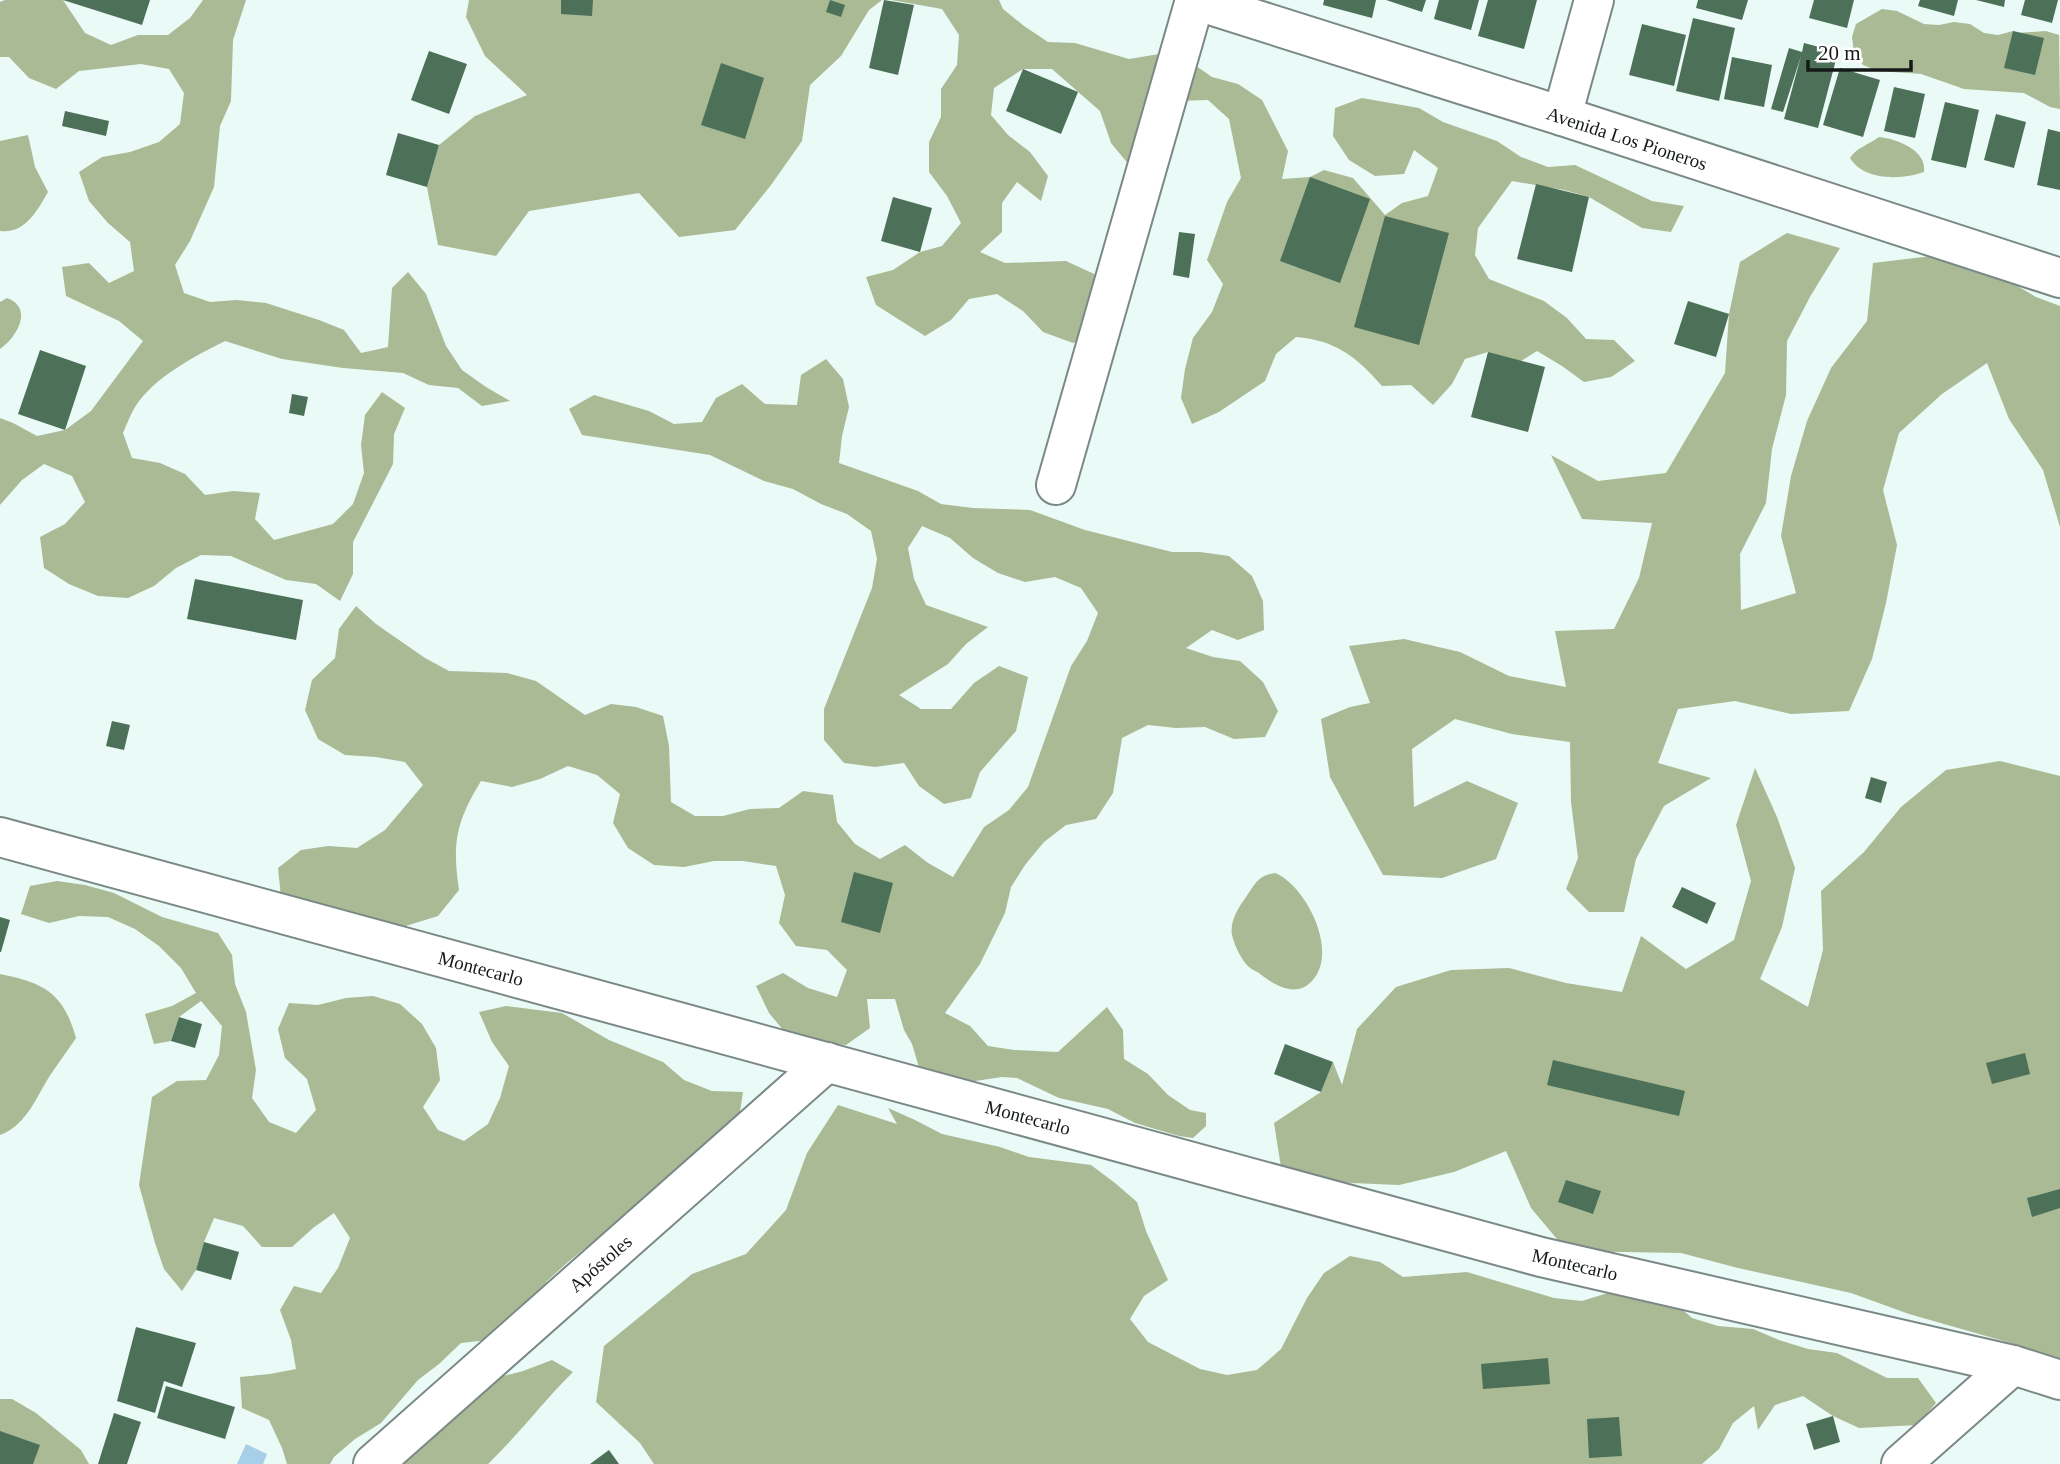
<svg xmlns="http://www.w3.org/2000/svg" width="2060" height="1464" font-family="'Times New Roman',serif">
<rect width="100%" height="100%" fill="#eafaf6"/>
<g fill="#a9ba95">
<path d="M5,0H63L85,33L111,45L138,35H168L190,18L203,0H246L233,40L231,101L220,126L214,187L190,241L175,265L184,293L210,302L237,300L266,303L319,320L344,330L361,353L388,347L392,288L408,272L426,294L446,346L462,370L486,387L510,401L482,406L458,388L429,385L403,373L343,368L282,359L225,341C195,356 153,378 135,407C130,415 127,424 123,433L132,458L160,463L185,474L205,495L233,491L260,493L255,519L274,540L333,524L353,504L364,473L361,445L365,415L382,392L405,408L394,434L393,464L353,542V574L340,601L316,584L286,580L231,556L201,555L176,568L154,586L128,598L98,596L69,584L44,568L40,537L65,524L85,502L72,476L44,464L22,480L0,505V418L13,423L37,436L65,430L91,411L143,341L119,321L66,296L62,267L89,263L109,283L134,271L130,242L108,223L89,201L79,172L102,157L130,152L159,142L180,124L184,93L169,69L141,64L79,71L56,89L29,78L9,57H0V2Z"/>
<polygon points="469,0 882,0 869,10 841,56 810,85 802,141 771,185 735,230 679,237 639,193 529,211 496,256 438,245 427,187 439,145 475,116 527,95 485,56 466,17"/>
<path d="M891,0H999L1003,9L1024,26L1048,42L1075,43L1129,59L1159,54L1189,61L1212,77L1238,84L1262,100L1288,151L1282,179L1310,177L1324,170L1353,178L1385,215L1402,203L1428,196L1438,168L1414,150L1404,174L1375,176L1349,160L1333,136L1335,108L1362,98L1419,108L1443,122L1497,141L1521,157L1548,167L1575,165L1652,201L1684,206L1671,232L1642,228L1589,197L1564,190L1512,181L1478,228L1475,255L1489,279L1544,301L1567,318L1586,339L1614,340L1635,361L1611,377L1584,382L1562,366L1537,351L1513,366L1488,352L1465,359L1452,384L1433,405L1411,385L1382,386C1357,357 1335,340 1296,337L1276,354L1265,381L1219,412L1192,424L1181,398L1185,369L1193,338L1212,312L1223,284L1207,260L1227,202L1241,178L1229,119L1208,100L1176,101L1130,166L1111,143L1100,111L1052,69H1023L994,88L991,115L1008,135L1030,152L1048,176L1041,201L1017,182L1002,203V232L980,252L1005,263L1066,261L1116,284L1100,332L1073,343L1043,332L1023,311L997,294L969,299L951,320L925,336L876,305L866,277L893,270L920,252L942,246L961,223L947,196L929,172V142L941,117V89L957,65L959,35L942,9Z"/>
<polygon points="1882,9 1897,11 1924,24 1939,25 1954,22 1970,24 1984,33 1998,35 2013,31 2017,33 2046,31 2059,35 2060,109 2050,107 2024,93 1964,89 1921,74 1878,71 1863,65 1854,52 1852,37 1856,24"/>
<path d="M28,135L35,167L48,192C37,211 25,234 0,231V141Z"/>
<path d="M1879,137C1897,139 1927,150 1924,172C1902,180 1864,181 1850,158C1856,148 1870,144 1879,137Z"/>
<polygon points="1787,233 1840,248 1811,295 1787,341 1786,395 1772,449 1766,503 1740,554 1741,610 1796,593 1781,536 1791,476 1807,421 1831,368 1867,321 1873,263 1932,256 1988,269 2036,297 2060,306 2060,527 2043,470 2009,419 1987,363 1942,394 1899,433 1883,490 1897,545 1886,603 1872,659 1849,711 1791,714 1735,701 1678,709 1658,763 1711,778 1664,806 1636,859 1624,912 1589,912 1566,889 1578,858 1571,802 1570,742 1512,734 1455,719 1412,749 1414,807 1467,781 1518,803 1496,859 1442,878 1383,875 1330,777 1321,719 1350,707 1370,703 1349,646 1404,639 1460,652 1509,676 1566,687 1555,631 1614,629 1639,578 1652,523 1582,519 1551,455 1598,481 1666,473 1725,373 1729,314 1740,262"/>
<path d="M7,298C34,308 17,337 0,349V302Z"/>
<path d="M826,359L843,379L849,407L842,436L839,463L918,491L941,504L973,508L1030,510L1085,530L1172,552H1200L1229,556L1252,576L1263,601L1264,630L1238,640L1212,630L1186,648L1213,657L1240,661L1263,682L1278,711L1265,737L1234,739L1205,727L1176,728L1148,725L1122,738L1113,793L1096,819L1066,825L1044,842L1025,865L1011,887L1005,913L980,964L945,1013L970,1026L988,1046L1014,1050L1058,1052L1107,1007L1123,1030L1124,1059L1148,1074L1168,1095L1190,1110L1206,1113V1126L1193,1138L1179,1136L1135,1123L1108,1109L1059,1098L1017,1078L1002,1077L949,1085L921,1074L912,1044L904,1030L895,999H867L870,1028L846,1045L817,1044L789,1037L769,1013L756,986L783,973L808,988L837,997L847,970L827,950L796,946L779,923L785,895L776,866L743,861H714L684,867L654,865L628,848L613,823L620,794L597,775L568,766L540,779L512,787L481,781C456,822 452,843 459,890L438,916L383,933L281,897L278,868L301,850L328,846L357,848L385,830L423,785L405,762L376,757L345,755L318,739L305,710L312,680L335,658L339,629L356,606L376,624L425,658L449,671L507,673L536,681L585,715L611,704L636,707L663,716L669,746L671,802L695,816H723L750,809L779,808L803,791L833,795L837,822L855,844L880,859L905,845L928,863L953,877L984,827L1009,810L1028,787L1071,666L1087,641L1098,613L1081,588L1055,577L1025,582L998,573L973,558L950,538L922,526L908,548L914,579L926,605L988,627L966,644L948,664L899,695L921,709H951L974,683L999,666L1028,677L1016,731L980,772L971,798L944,804L919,786L904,763L875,767L844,763L824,740V709L872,588L877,559L871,531L847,514L821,504L793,489L764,481L710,455L582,435L569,409L594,395L649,411L674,424L702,422L716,398L742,384L765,404L797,405L801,375Z"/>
<polygon points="2000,761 2060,776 2060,1362 2021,1346 1909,1314 1851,1293 1738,1268 1681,1253 1567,1251 1531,1208 1506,1151 1454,1172 1399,1185 1283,1180 1274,1123 1321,1092 1333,1062 1342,1085 1357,1029 1396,987 1451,970 1509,968 1566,983 1622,992 1641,936 1686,969 1734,940 1751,881 1736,825 1755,768 1777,817 1795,868 1782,927 1760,979 1808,1007 1823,950 1821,891 1864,852 1901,807 1946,770"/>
<path d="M1275,873C1307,886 1340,954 1311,982C1295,998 1274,985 1259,973C1254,970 1249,968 1246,964C1240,957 1234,944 1232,935C1229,919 1242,903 1250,891C1257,880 1262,875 1275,873Z"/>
<polygon points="57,881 85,885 114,893 162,917 218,933 232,955 235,984 246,1012 256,1070 252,1098 269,1122 296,1133 316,1110 307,1079 285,1058 278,1029 289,1003 318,1005 346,998 373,996 400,1004 422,1024 436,1048 440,1080 423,1107 438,1130 464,1141 488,1124 500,1098 509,1066 492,1042 479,1012 506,1006 562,1013 609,1040 663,1062 684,1080 712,1091 743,1092 739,1118 631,1211 568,1262 547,1281 531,1304 488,1340 461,1343 439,1364 418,1380 381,1423 355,1439 334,1457 330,1464 287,1464 282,1448 269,1420 242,1408 240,1377 270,1374 296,1369 291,1340 280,1310 294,1286 321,1293 338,1268 350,1238 334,1213 313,1228 292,1247 262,1247 243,1226 214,1218 204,1242 196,1270 182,1291 164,1269 155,1243 139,1185 152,1097 177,1081 206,1080 219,1055 222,1026 201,1001 179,1017 171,1041 154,1044 145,1014 172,1006 196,993 181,968 159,946 135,929 108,917 79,916 49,923 21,914 30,886"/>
<path d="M0,974C44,983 63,992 76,1038C68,1050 59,1062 51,1074C36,1097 27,1125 0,1135Z"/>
<polygon points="838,1105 897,1124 888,1108 915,1120 942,1134 1000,1147 1029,1157 1091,1165 1115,1183 1137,1202 1146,1231 1168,1280 1144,1296 1130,1319 1148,1342 1200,1369 1227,1375 1257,1370 1281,1349 1307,1298 1324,1273 1350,1256 1380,1262 1403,1277 1467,1272 1554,1298 1582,1301 1611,1292 1669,1298 1692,1318 1718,1326 1753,1329 1779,1340 1808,1349 1837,1353 1887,1378 1918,1378 1936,1403 1917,1425 1859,1428 1833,1416 1803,1396 1775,1405 1758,1430 1754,1406 1733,1423 1719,1449 1702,1464 654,1464 640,1443 596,1402 604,1346 692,1274 746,1254 786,1210 807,1153"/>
<path d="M552,1360L573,1372C543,1402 518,1435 488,1464H400L496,1378L523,1371Z"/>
<polygon points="0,1399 12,1399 36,1413 81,1450 89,1464 0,1464"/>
</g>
<polygon fill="#a7cfe8" points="246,1444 267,1454 263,1464 237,1464"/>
<g fill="#4d7059">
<polygon points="63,0 150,0 142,25"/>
<polygon points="561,0 593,0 592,16 561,14"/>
<polygon points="830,0 845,5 841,17 826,12"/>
<polygon points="884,0 914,5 898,75 869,68"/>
<polygon points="1324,0 1376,0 1372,18 1323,5"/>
<polygon points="1386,0 1426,0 1422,12"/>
<polygon points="1439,0 1479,0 1471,30 1434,19"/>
<polygon points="1488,0 1537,0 1524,49 1478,36"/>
<polygon points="1698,0 1748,0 1742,20 1696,8"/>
<polygon points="1814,0 1854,0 1847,28 1809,18"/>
<polygon points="1920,0 1958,0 1954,16 1918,6"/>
<polygon points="1976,0 2005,0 2004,7"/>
<polygon points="2025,0 2058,0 2052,23 2021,15"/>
<polygon points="1693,18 1735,28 1719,101 1676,91"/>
<polygon points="1642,24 1686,35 1674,86 1629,75"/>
<polygon points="2013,31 2044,38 2035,75 2004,68"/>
<polygon points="1804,43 1838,52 1818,128 1784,119 1801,56 1783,112 1771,109 1789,48 1802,52"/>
<polygon points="429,51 467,64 449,114 411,100"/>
<polygon points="1732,57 1772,65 1764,107 1724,99"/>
<polygon points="721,63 764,78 745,139 701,125"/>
<polygon points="1840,68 1880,80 1863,137 1823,125"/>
<polygon points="1023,69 1078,92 1061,134 1006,111"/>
<polygon points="1894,87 1925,94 1915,138 1884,131"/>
<polygon points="1945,102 1979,110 1966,168 1931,160"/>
<polygon points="65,111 109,121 106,136 62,126"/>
<polygon points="1996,114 2026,122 2014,168 1984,160"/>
<polygon points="2048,129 2060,132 2060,190 2037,185"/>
<polygon points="398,133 439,145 427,187 386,175"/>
<polygon points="1310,177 1370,199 1340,283 1280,261"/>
<polygon points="1536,184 1589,197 1572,272 1517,259"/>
<polygon points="893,197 932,208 920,252 881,241"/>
<polygon points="1385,216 1449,233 1419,345 1354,327"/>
<polygon points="1179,232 1195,234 1189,278 1173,275"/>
<polygon points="1688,301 1729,314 1716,357 1674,344"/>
<polygon points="40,350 86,366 65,430 18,414"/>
<polygon points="1488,352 1545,367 1528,432 1471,417"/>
<polygon points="292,394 308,397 304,416 289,413"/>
<polygon points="195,579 303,600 296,640 187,619"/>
<polygon points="112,721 130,725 124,750 106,746"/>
<polygon points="1871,777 1887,782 1881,803 1865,798"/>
<polygon points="854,872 893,883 880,933 841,922"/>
<polygon points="1682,887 1716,903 1707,924 1672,907"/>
<polygon points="0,917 10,920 1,952 0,952"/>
<polygon points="179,1017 202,1024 195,1048 171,1041"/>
<polygon points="1285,1044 1333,1062 1321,1092 1274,1074"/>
<polygon points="2025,1053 2030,1074 1992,1084 1986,1063"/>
<polygon points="1553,1060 1685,1091 1679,1116 1547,1085"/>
<polygon points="1566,1180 1601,1191 1593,1214 1558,1202"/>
<polygon points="2060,1189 2060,1208 2032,1217 2027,1198"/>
<polygon points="204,1242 239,1252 231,1280 196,1270"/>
<polygon points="136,1327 196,1343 182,1387 164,1381 155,1413 117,1401"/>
<polygon points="1548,1358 1550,1384 1483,1389 1481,1364"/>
<polygon points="166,1386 235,1407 225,1439 157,1418"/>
<polygon points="114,1413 141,1422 127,1464 98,1464"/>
<polygon points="1833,1416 1840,1442 1814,1450 1806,1424"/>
<polygon points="1619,1417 1622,1456 1589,1458 1587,1419"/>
<polygon points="0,1431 40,1445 33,1464 0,1464"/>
<polygon points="609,1450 619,1464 590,1464"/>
</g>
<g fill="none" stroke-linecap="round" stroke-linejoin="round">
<defs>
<g id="street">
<polyline points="1194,0 1562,116 2060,278"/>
<polyline points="1562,116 1594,0"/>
<polyline points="1056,485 1195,0"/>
<polyline points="0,837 1541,1257 2013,1365 2060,1380"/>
<polyline points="373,1464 827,1062"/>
<polyline points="1901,1464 2013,1365"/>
</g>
</defs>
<use href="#street" stroke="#7b8986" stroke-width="42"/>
<use href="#street" stroke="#fff" stroke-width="38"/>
</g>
<g text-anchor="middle" stroke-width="6" stroke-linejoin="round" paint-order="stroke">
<g font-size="19" fill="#151a19" stroke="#fff">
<text transform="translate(1627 138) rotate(18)" y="7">Avenida Los Pioneros</text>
<text transform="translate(481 968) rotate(15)" y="7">Montecarlo</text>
<text transform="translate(1028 1117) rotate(15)" y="7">Montecarlo</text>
<text transform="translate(600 1263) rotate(-41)" y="7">Apóstoles</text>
<text transform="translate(1575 1264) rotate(13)" y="7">Montecarlo</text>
</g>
</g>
<path d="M1808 60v10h103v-10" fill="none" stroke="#151a19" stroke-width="3.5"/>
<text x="1818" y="60" font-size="21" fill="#151a19" stroke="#ffffff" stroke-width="5" paint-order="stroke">20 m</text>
</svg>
